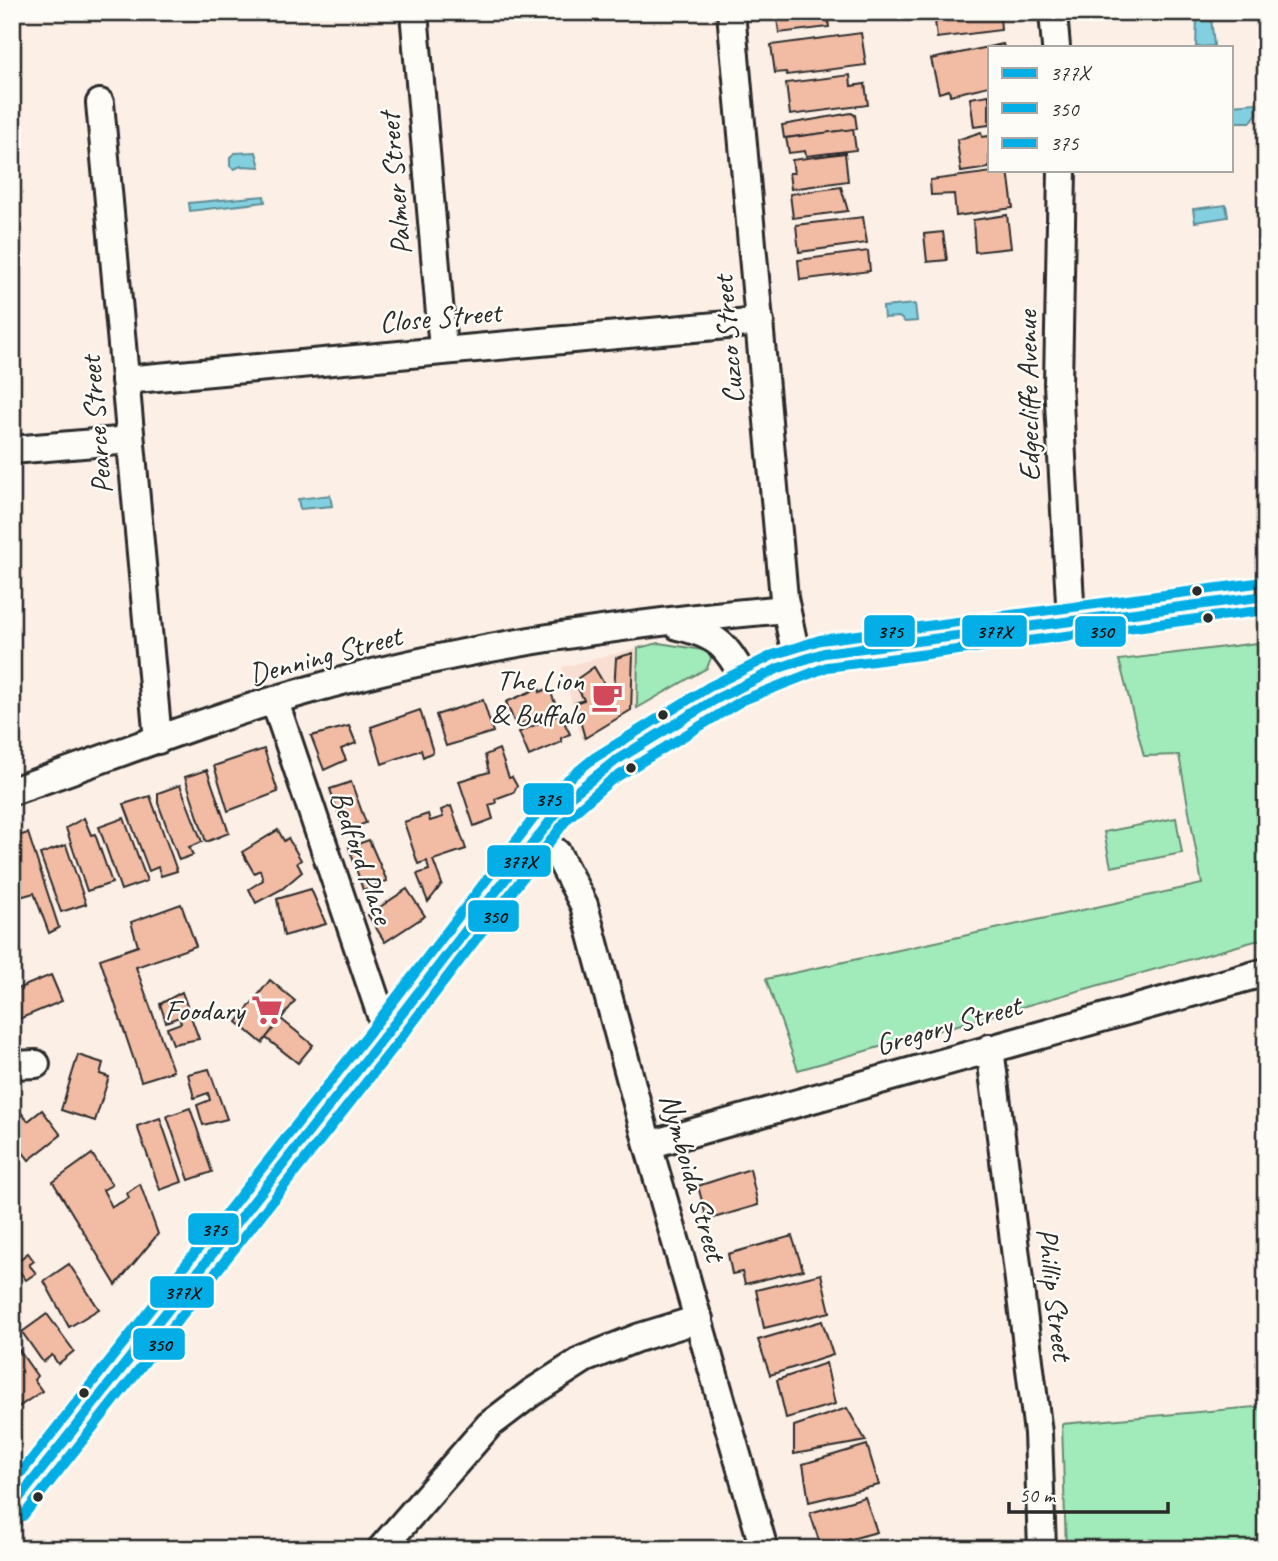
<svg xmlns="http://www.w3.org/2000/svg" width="1278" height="1561" font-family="Caveat,sans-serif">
<rect width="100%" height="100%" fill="#fbefe6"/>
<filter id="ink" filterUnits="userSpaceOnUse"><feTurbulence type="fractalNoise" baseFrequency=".0143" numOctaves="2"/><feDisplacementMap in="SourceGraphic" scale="14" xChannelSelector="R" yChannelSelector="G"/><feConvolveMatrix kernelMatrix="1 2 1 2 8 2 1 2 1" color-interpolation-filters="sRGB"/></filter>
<g filter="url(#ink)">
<polygon fill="#f8dfd2" points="638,648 637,708 582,740 562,667"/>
<g fill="#a1ebba" stroke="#668b72" stroke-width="2">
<polygon points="1266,642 1266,938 798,1070 766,979 1202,884 1179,755 1144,756 1119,660"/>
<polygon points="659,643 709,651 711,658 707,668 637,708 638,648"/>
<polygon points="1176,818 1182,853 1111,867 1104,832"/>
<polygon points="1266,1406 1266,1549 1066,1549 1062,1424"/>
</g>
<g fill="#82d0df" stroke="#5f8e97" stroke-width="2">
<polygon points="1211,17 1214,46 1196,47 1197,18"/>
<polygon points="1256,103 1257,113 1251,122 1231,122 1231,105"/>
<polygon points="256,152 260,167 241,166 234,169 230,166 230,157 235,153"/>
<polygon points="264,196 265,202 190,211 189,203"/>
<polygon points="1226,205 1228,217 1195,222 1193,209"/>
<polygon points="915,304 917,321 905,322 899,317 884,318 883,307"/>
<polygon points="330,495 332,506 300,509 298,499"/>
</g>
<g fill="#f1bba4" stroke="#2b2b2b" stroke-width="2">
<polygon points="776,12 846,12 846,14 842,14 842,18 828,20 829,27 779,33"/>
<polygon points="934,12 1004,12 1004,15 1000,16 1001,30 937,38"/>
<polygon points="861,33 866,65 787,75 786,72 775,73 771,45"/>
<polygon points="1003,44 1004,47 989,47 989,86 950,95 949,90 939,93 931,59"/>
<polygon points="850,75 851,86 865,84 868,105 790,115 786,83"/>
<polygon points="989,95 989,125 974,127 970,98"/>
<polygon points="851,113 855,115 857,129 784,138 782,125"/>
<polygon points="853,129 856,150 806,156 805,151 789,153 786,138"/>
<polygon points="981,132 982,137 989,136 989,168 961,172 957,140"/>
<polygon points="845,153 848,181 791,189 789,173 794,173 792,160"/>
<polygon points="1008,170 1013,208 956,216 954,194 931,195 930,180"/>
<polygon points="841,187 848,211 793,218 790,194"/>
<polygon points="1007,215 1011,248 975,252 973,220"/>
<polygon points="863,217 867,243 799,252 796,225"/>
<polygon points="943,232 947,260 927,262 924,234"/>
<polygon points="868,251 870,271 800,280 798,260"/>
<polygon points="633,653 631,710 585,738 575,703 584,700 574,681 594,667 610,694 614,692 616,658"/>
<polygon points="539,688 540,692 549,688 557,708 516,726 506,702"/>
<polygon points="483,700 493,732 446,746 436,715"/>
<polygon points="420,710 433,752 423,757 421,750 382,764 371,727"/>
<polygon points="560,714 570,734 561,738 562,742 529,756 519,732"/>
<polygon points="349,726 356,743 341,749 346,760 324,770 311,736"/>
<polygon points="264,749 278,792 228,811 214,766"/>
<polygon points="499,749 509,778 512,777 517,786 514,792 495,799 496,803 489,805 493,819 474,826 459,781 489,772 485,755"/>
<polygon points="207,770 229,833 206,842 185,777"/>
<polygon points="351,782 366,823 344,831 330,789"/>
<polygon points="180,785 202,842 189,847 193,855 179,860 158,803 158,793"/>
<polygon points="150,796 177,871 161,876 158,867 149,871 124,804"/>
<polygon points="451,806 466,849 433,860 442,884 428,902 417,874 429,870 427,861 418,864 404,822 428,814 430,821 443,817 441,810"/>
<polygon points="84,818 91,835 95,834 112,883 87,891 66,828"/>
<polygon points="124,818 147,881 121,890 99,827"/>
<polygon points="278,830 284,841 288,838 301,860 297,863 302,872 282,889 256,903 249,889 263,880 260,870 254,873 242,852"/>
<polygon points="28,833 59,928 49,933 34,893 16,898 12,889 12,838"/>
<polygon points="369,840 387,881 363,890 349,847"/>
<polygon points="66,845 86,904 61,912 40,854"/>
<polygon points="311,889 326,924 284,936 277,899"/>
<polygon points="407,889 425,916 385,942 368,915"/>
<polygon points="181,904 196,946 136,967 173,1071 141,1081 100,959 138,946 131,922"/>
<polygon points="51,975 62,1001 12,1022 12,991"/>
<polygon points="270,980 295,1001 262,1043 237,1022"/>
<polygon points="182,992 199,1039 173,1044 167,1028 181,1023 179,1017 166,1022 160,1004"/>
<polygon points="281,1019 313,1045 298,1063 266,1038"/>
<polygon points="78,1055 103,1063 100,1074 109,1077 95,1121 61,1110"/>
<polygon points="209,1069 227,1119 203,1125 197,1105 210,1100 208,1093 194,1098 188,1074"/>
<polygon points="12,1102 28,1121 42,1110 61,1135 29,1160 12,1138"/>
<polygon points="190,1108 212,1172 189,1180 167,1116"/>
<polygon points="160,1118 182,1182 160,1190 137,1126"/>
<polygon points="92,1154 112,1185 103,1190 112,1207 129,1198 127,1193 140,1184 158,1234 116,1285 53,1182"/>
<polygon points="750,1169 758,1205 707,1220 698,1186"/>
<polygon points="792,1236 803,1270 745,1284 742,1272 732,1274 728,1254"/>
<polygon points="28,1253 34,1261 29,1265 36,1273 26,1280 14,1264"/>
<polygon points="69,1264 99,1309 69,1327 44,1281"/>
<polygon points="821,1274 830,1312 764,1328 756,1290"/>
<polygon points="47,1314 74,1351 58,1364 52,1355 43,1362 22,1332"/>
<polygon points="822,1321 833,1355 770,1375 758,1340"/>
<polygon points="12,1340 37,1376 34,1380 42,1391 17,1408 12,1402"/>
<polygon points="826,1363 835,1404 786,1418 777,1380"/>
<polygon points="847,1408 866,1441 794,1454 794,1426"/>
<polygon points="867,1445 879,1485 809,1502 803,1464"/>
<polygon points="865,1497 877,1532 821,1547 810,1513"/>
</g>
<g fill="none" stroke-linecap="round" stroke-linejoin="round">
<defs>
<g id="minor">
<polyline points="414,12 443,349"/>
<polyline points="731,12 784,598 797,660"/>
<polyline points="1053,12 1056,47"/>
<polyline points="100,103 158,740"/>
<polyline points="1062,170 1058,384 1071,620"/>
<polyline points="125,380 760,322"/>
<polyline points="12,450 130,440"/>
<path d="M678,626C720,636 725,645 746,681"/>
<polyline points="275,702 387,1033"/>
<path d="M12,791C111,757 209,718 309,690C462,646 627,623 786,609"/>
<polyline points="536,836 557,853 584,905 648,1145 764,1549"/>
<polyline points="990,1048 1038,1433 1042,1549"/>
<polyline points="12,1065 36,1064"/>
<polyline points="648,1145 1266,972"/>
<polyline points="381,1549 489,1425 531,1393 584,1359 637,1338 699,1319"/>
</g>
<path id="major" d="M12,1507L387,1033L556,810C583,778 619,758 655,736C710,701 761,670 824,653L1266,596"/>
</defs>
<use href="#minor" stroke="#2b2b2b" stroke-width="32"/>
<use href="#major" stroke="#2b2b2b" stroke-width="40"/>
<use href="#minor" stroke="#fdfcf7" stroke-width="26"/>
<use href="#major" stroke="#fdfcf7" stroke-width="35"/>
<defs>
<polyline id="bus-1" points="12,1507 387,1033 567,799 615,761 716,699 779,668 824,653 1266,596"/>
<polyline id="bus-2" points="23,1516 398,1042 567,819 610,781 743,700 827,667 1266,610"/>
<polyline id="bus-3" points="12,1484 376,1024 556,789 594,758 709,687 773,655 820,640 1264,582"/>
</defs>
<use href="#bus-1" stroke="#fdfcf7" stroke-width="16"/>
<use href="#bus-2" stroke="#fdfcf7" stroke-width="16"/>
<use href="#bus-3" stroke="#fdfcf7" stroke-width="16"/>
<use href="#bus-1" stroke="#02aee5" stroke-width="10"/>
<use href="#bus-2" stroke="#02aee5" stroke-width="10"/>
<use href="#bus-3" stroke="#02aee5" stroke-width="10"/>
</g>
</g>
<defs>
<symbol id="cafe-bare" viewBox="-9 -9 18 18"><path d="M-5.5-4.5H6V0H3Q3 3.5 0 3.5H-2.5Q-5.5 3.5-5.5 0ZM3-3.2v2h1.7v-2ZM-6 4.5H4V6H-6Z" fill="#d1495b" stroke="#fdfcf7" stroke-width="2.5" paint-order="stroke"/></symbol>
<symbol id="supermarket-bare" viewBox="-9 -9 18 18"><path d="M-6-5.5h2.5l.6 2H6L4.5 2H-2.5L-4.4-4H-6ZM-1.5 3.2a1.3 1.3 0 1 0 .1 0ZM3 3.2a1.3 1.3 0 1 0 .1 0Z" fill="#d1495b" stroke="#fdfcf7" stroke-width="2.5" paint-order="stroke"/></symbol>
</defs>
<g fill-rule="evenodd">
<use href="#cafe-bare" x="585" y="675" width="44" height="44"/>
<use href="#supermarket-bare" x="245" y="988" width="44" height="44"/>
</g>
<g fill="#2b2b2b" stroke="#fdfcf7" stroke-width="2.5">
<circle cx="1197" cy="591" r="6"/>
<circle cx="1208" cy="618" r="6"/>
<circle cx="663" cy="715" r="6"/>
<circle cx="631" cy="768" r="6"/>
<circle cx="84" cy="1393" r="6"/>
<circle cx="38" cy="1497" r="6"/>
</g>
<g text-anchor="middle" stroke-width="5" stroke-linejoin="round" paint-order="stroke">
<g font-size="30" fill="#2b2b2b" stroke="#fdfcf7">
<text transform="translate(395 184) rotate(-95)" y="10">Palmer Street</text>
<text transform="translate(440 317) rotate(-5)" y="10">Close Street</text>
<text transform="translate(728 340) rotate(-95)" y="10">Cuzco Street</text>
<text transform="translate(1028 396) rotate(-91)" y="10">Edgecliffe Avenue</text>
<text transform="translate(96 425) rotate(-95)" y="10">Pearce Street</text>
<text transform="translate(325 655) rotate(-15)" y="10">Denning Street</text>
<text transform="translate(362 857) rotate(71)" y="10">Bedford Place</text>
<text transform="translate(948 1025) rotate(-16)" y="10">Gregory Street</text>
<text transform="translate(693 1177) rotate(74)" y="10">Nymboida Street</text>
<text transform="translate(1055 1294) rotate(83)" y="10">Phillip Street</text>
</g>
<g font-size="30" fill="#2b2b2b" stroke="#fdfcf7" text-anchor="end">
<text x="584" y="690">The Lion<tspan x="584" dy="34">&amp; Buffalo</tspan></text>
<text x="244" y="1020">Foodary</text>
</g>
</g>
<g stroke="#fdfcf7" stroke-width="2.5">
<rect x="863" y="614" width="53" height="34" rx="7" fill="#02aee5"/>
<rect x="961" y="614" width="67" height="34" rx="7" fill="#02aee5"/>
<rect x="1074" y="615" width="53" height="33" rx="7" fill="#02aee5"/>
<rect x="522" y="782" width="53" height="34" rx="7" fill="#02aee5"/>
<rect x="486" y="844" width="66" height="34" rx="7" fill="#02aee5"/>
<rect x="467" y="899" width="53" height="34" rx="7" fill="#02aee5"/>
<rect x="187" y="1212" width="53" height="34" rx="7" fill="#02aee5"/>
<rect x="149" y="1275" width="66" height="34" rx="7" fill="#02aee5"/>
<rect x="132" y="1327" width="54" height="34" rx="7" fill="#02aee5"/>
</g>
<g font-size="19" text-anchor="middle" font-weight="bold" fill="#111">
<text x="890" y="638">375</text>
<text x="994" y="638">377X</text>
<text x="1101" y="638">350</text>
<text x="548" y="806">375</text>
<text x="519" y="868">377X</text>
<text x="494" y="923">350</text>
<text x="214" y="1236">375</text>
<text x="182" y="1299">377X</text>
<text x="159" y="1351">350</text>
</g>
<rect width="1278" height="1561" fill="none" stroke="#fdfcf7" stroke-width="42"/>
<rect x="21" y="21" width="1236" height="1519" fill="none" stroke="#2b2b2b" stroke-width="2.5" filter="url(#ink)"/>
<rect x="988" y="46" width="245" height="126" fill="#fdfcf7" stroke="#a9a8a5" stroke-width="2"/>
<rect x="1002" y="68" width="35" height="10" fill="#02aee5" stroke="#a9a8a5" stroke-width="2"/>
<text x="1050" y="80" font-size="21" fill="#2b2b2b">377X</text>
<rect x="1002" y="103" width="35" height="10" fill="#02aee5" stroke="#a9a8a5" stroke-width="2"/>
<text x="1050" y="116" font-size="21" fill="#2b2b2b">350</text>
<rect x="1002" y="138" width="35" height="10" fill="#02aee5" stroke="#a9a8a5" stroke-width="2"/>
<text x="1050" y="150" font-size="21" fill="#2b2b2b">375</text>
<path d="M1009 1502v10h159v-10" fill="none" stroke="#2b2b2b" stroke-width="3.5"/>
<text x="1019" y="1502" font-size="21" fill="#2b2b2b" stroke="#fdfcf7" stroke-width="5" paint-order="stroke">50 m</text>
</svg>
